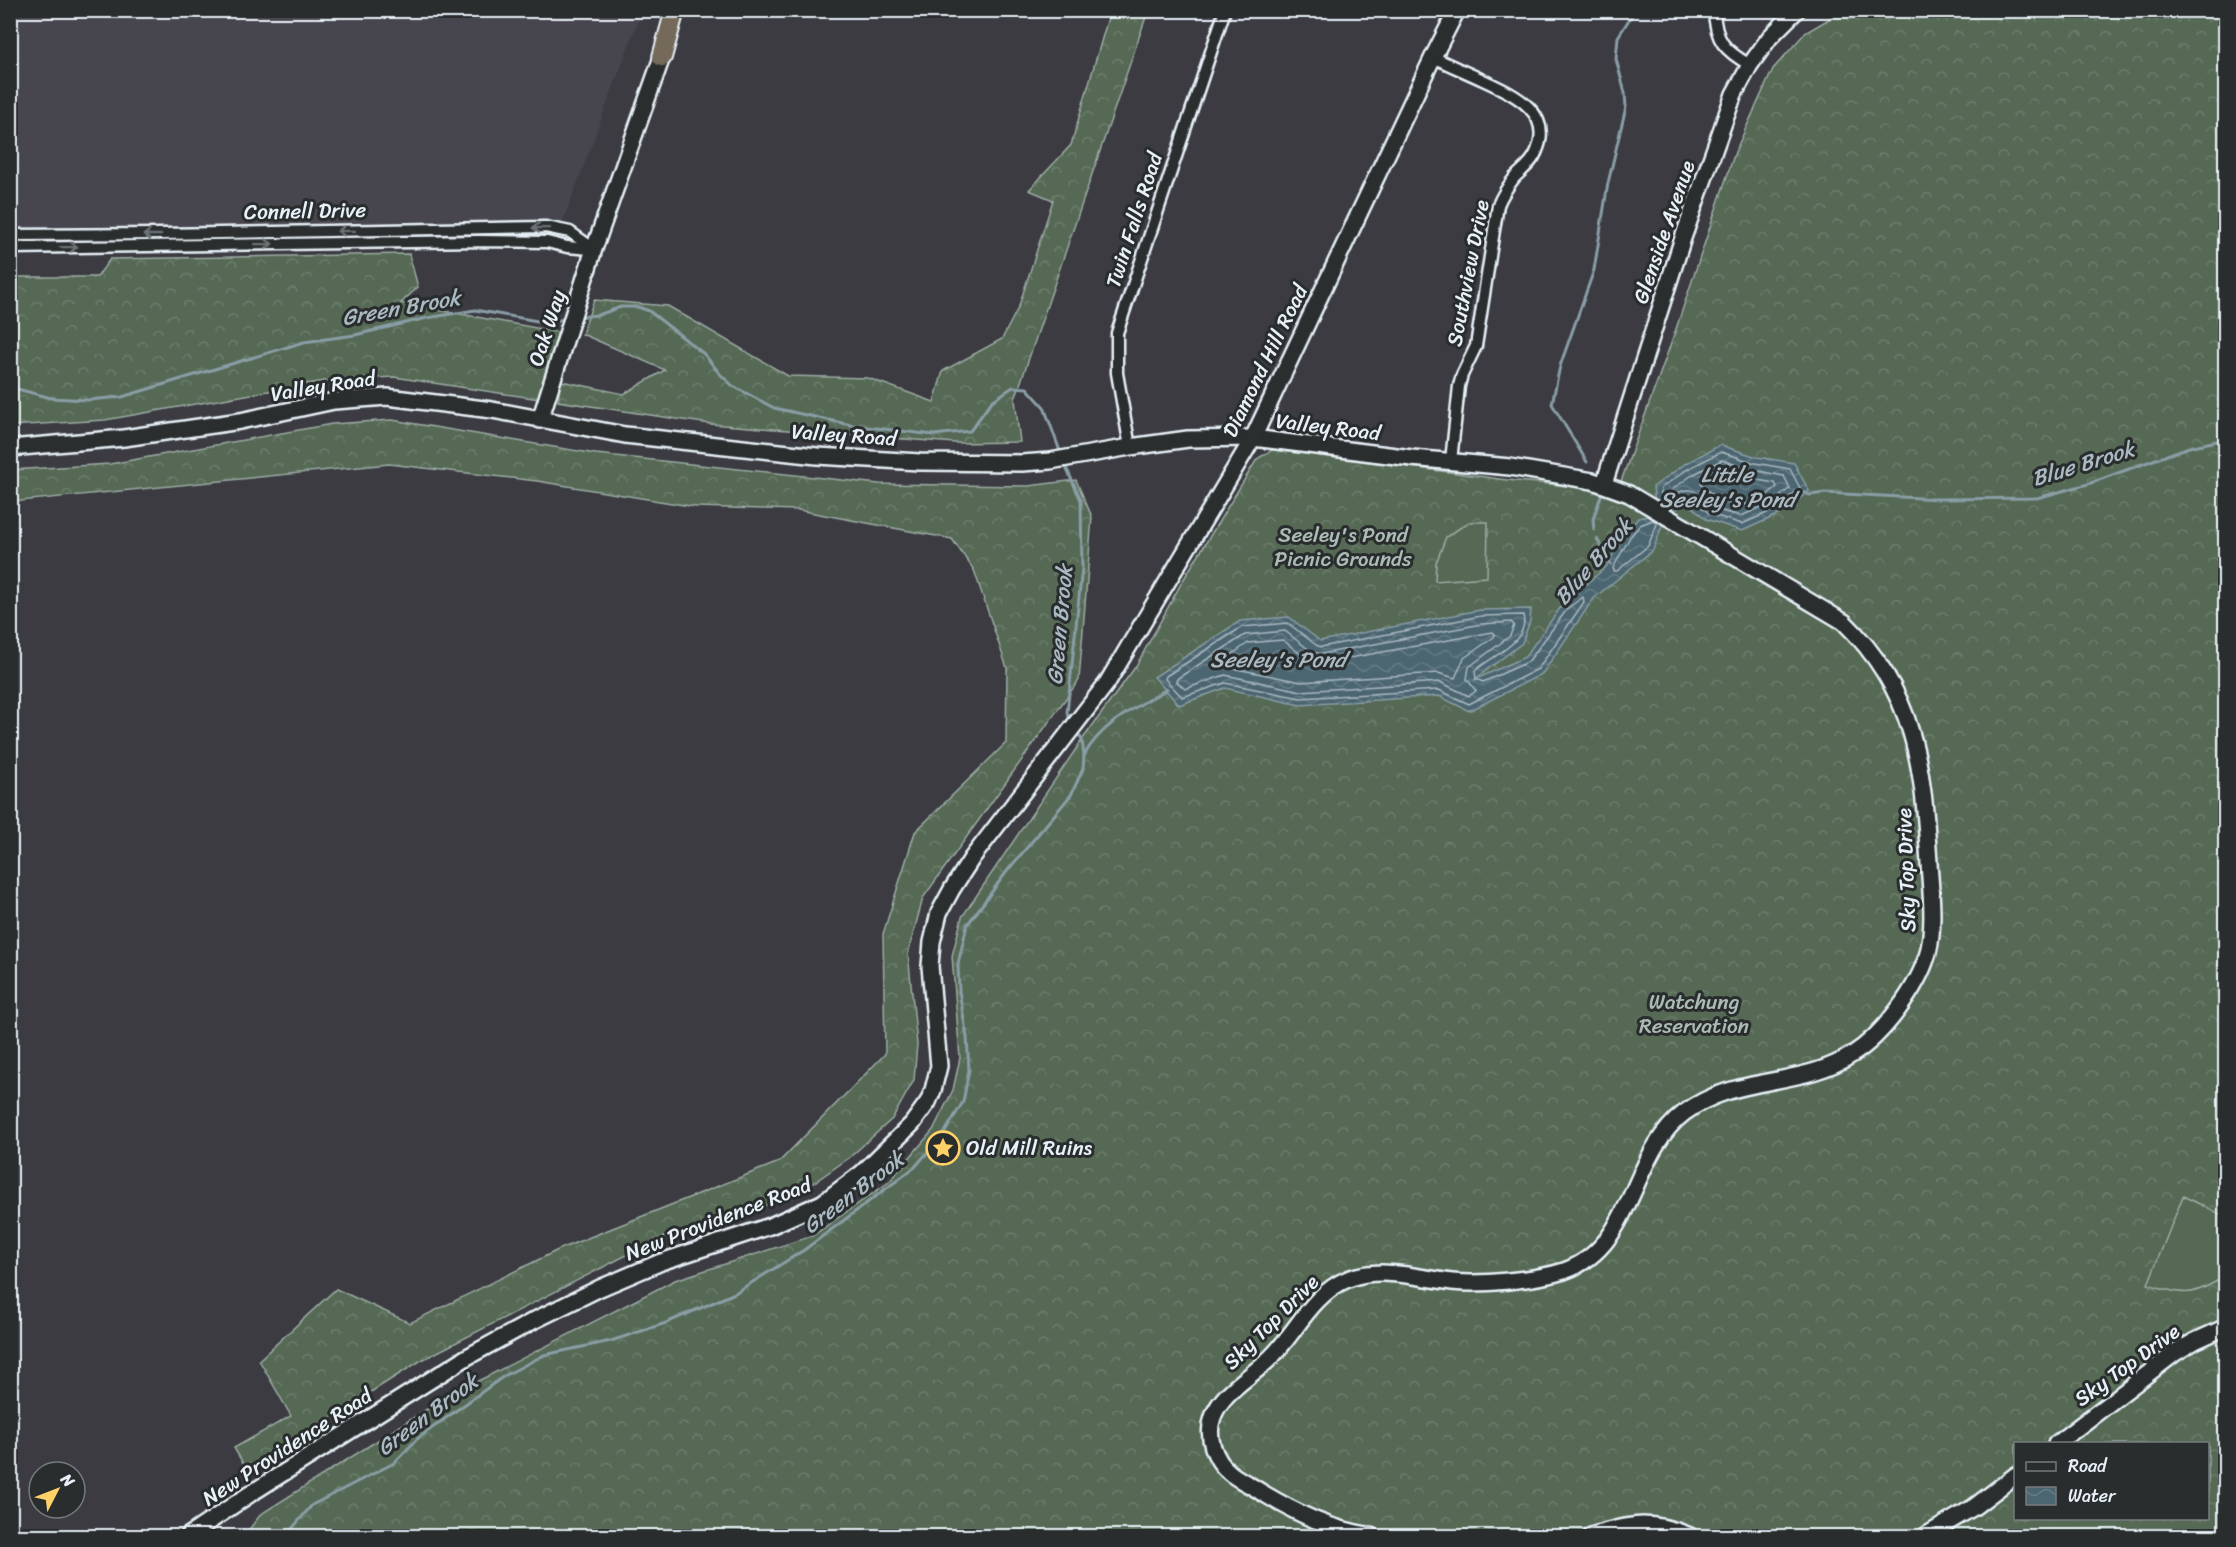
<svg xmlns="http://www.w3.org/2000/svg" width="2236" height="1547" font-family="Sriracha,sans-serif">
<defs>
<pattern id="forest-crowns" width="20" height="18" patternUnits="userSpaceOnUse" patternTransform="scale(1.5)"><rect width="20" height="18" fill="#556954"/><path d="M2 6a3 3 0 1 1 6 0M12 15a3 3 0 1 1 6 0" fill="none" stroke="#6d7f6d"/></pattern>
<pattern id="water-waves" width="16" height="10" patternUnits="userSpaceOnUse" patternTransform="scale(1.5)"><rect width="16" height="10" fill="#4c6671"/><path d="M0 5q4-4 8 0t8 0" fill="none" stroke="#667c86"/></pattern>
</defs>
<rect width="100%" height="100%" fill="#3b3b41"/>
<filter id="ink" filterUnits="userSpaceOnUse"><feTurbulence type="fractalNoise" baseFrequency=".0167" numOctaves="2"/><feDisplacementMap in="SourceGraphic" scale="12" xChannelSelector="R" yChannelSelector="G"/><feConvolveMatrix kernelMatrix="1 2 1 2 8 2 1 2 1" color-interpolation-filters="sRGB"/></filter>
<g filter="url(#ink)">
<polygon fill="#47454e" points="10,11 642,11 562,224 11,229"/>
<g fill="url(#forest-crowns)" stroke="#9eada6" stroke-width="1.5" fill-rule="evenodd">
<polygon points="1110,11 1148,11 1015,399 1020,442 955,443 710,424 558,401 561,381 624,394 665,370 582,334 594,300 668,306 788,376 868,378 934,402 943,371 1002,339 1019,306 1053,200 1029,190 1071,145"/>
<path d="M1847,11H2225V1536H244L261,1514L443,1399L675,1280L812,1236L889,1182L933,1130L953,1090L960,1058L952,956L962,917L1082,740L1136,666L1182,582L1257,459L1272,450C1348,459 1423,468 1499,479C1537,484 1579,484 1615,498L1674,335L1735,152L1773,69L1805,33L1839,13ZM2016,1444H2208V1518H2016Z"/>
<polygon points="409,254 418,287 401,303 558,332 539,399 394,377 325,381 105,420 11,426 11,283 18,277 97,277 110,259"/>
<polygon points="392,420 596,454 879,484 1028,486 1076,480 1092,517 1079,680 923,898 908,953 917,1044 914,1080 892,1119 849,1158 793,1197 658,1239 420,1361 247,1470 234,1448 291,1416 259,1360 336,1289 410,1323 560,1249 779,1162 885,1054 883,934 915,832 1006,743 1007,668 974,570 952,539 798,510 696,507 537,481 389,464 11,502 11,470 110,464 332,424"/>
</g>
<g fill="#556954" stroke="#9eada6" stroke-width="1.5">
<polygon points="1469,522 1488,522 1487,577 1435,581 1436,563 1446,537"/>
<path d="M2183,1196L2226,1217L2225,1276C2191,1298 2185,1295 2148,1284Z"/>
</g>
<polygon fill="url(#water-waves)" stroke="#8a9ea7" stroke-width="1.5" points="1720,445 1757,457 1794,463 1809,491 1780,514 1742,531 1706,519 1688,503 1672,511 1662,526 1653,550 1594,598 1542,674 1469,711 1439,696 1300,705 1225,688 1179,705 1154,677 1240,621 1289,617 1320,641 1480,610 1531,609 1530,621 1522,643 1474,680 1525,657 1563,604 1606,567 1625,534 1638,518 1648,516 1655,502 1653,487 1685,464"/>
<g fill="none" stroke-linecap="round" stroke-linejoin="round">
<g stroke="#aab9c2" stroke-width="1.5">
<path d="M1722,460L1753,470L1784,476L1790,488L1773,502L1741,516C1733,514 1721,512 1713,507C1697,497 1698,483 1675,494L1672,493L1673,489L1692,475Z"/>
<polygon points="1723,470 1751,479 1775,483 1777,487 1767,495 1740,507 1718,500 1701,484 1702,480"/>
<polyline points="1661,503 1661,488 1688,469 1721,452 1755,463 1790,469 1800,488 1776,509 1742,524 1710,514 1690,497 1668,507"/>
<polygon points="1653,520 1657,524 1648,546 1617,571 1614,571 1613,568 1630,537 1640,525"/>
<path d="M1583,597L1584,602L1538,669L1469,704L1439,690L1300,698L1225,683L1182,697L1165,679L1166,676L1242,627L1288,623L1316,645L1321,647L1481,616L1523,615C1530,642 1491,656 1475,671L1476,679L1483,682L1528,662L1568,608Z"/>
<polygon points="1511,622 1514,625 1510,636 1469,667 1467,679 1476,691 1469,696 1440,682 1301,691 1225,675 1185,689 1176,681 1178,678 1245,635 1285,631 1312,652 1321,654 1482,624"/>
<polygon points="1493,632 1495,634 1494,637 1464,658 1455,678 1438,673 1301,682 1222,666 1220,663 1248,643 1283,640 1308,660 1322,663"/>
</g>
<g stroke="#8a9ea7" stroke-width="3">
<polyline points="577,317 598,315 621,307 638,307 649,311 704,354 720,374 733,386 774,408 851,425 934,435 970,431 992,401 1013,387 1027,388 1044,407 1061,454"/>
<polyline points="10,387 51,398 88,400 122,397 304,342 355,335 427,318 475,310 543,322 567,319"/>
<polyline points="2219,439 2226,421"/>
<polyline points="1587,462 1552,404 1560,366 1594,270 1608,183 1626,107 1625,93 1616,59 1618,37 1635,10"/>
<polyline points="1064,463 1081,500 1082,568 1067,713 1072,721"/>
<polyline points="1802,492 1810,495 1825,493 1939,499 2037,498 2088,484 2189,447 2226,439"/>
<polyline points="1594,530 1593,519 1602,493"/>
<polyline points="1597,539 1611,564"/>
<path d="M1084,756C1100,724 1138,706 1167,689"/>
<polyline points="286,1536 312,1505 394,1463 417,1439 504,1376 544,1355 611,1341 666,1323 735,1293 804,1250 915,1167 945,1132 963,1102 969,1070 967,1037 959,991 958,964 967,925 1008,870 1071,795 1083,769 1084,756 1082,740 1076,730"/>
</g>
<defs>
<g id="street">
<path d="M1714,10C1715,41 1725,51 1750,65"/>
<path d="M1433,57C1449,65 1466,72 1483,80C1513,94 1555,112 1536,153C1532,163 1523,169 1515,177C1508,186 1502,195 1498,205L1476,346L1462,375L1459,386L1451,461"/>
<polyline points="10,235 162,234 546,227 570,232 594,249"/>
<polyline points="10,248 478,241 547,242 567,247 591,249"/>
<polyline points="1130,447 1117,373 1117,333 1225,10"/>
</g>
<g id="secondary">
<polyline points="540,420 594,249 662,57"/>
<path d="M10,448L124,438L240,421L334,401L387,397L492,410L625,435L817,456L920,462L1022,463L1050,461L1130,447L1188,439L1253,438L1412,458L1510,467L1593,481L1629,494L1844,622C1916,692 1923,768 1929,863C1931,893 1935,924 1928,953C1918,988 1883,1035 1853,1054C1802,1088 1736,1074 1684,1113C1629,1155 1635,1247 1564,1271C1536,1280 1481,1285 1452,1282C1419,1278 1380,1266 1348,1279C1315,1292 1297,1329 1275,1353C1256,1375 1223,1389 1213,1417C1206,1436 1214,1459 1229,1472C1238,1480 1251,1485 1261,1492C1298,1514 1329,1529 1372,1536"/>
<polyline points="1604,484 1683,238 1734,94 1750,65 1770,37 1797,10"/>
<polyline points="2056,1444 2175,1353 2195,1341 2226,1327"/>
<polyline points="188,1536 250,1494 467,1357 535,1320 600,1288 661,1262 770,1226 822,1203 862,1173 912,1124 928,1102 933,1090 939,1066 930,966 932,942 939,913 952,889 972,858 1107,683 1253,438 1433,57 1457,10"/>
<path d="M1591,1536C1630,1523 1651,1520 1690,1536"/>
<polyline points="1925,1536 1974,1507 2016,1475"/>
</g>
<polyline id="highway" points="662,57 675,10"/>
</defs>
<use href="#street" stroke="#e8f1f8" stroke-width="15"/>
<use href="#secondary" stroke="#e8f1f8" stroke-width="20"/>
<use href="#highway" stroke="#e8f1f8" stroke-width="22"/>
<use href="#street" stroke="#2a2d2e" stroke-width="10"/>
<use href="#secondary" stroke="#2a2d2e" stroke-width="15"/>
<use href="#highway" stroke="#746a5a" stroke-width="18"/>
</g>
<defs><path id="oneway-shaft" d="M-6 0H5M1.5-3L5.5 0L1.5 3" fill="none" stroke-width="1.6" stroke-linecap="round" stroke-linejoin="round" transform="scale(1.5)"/></defs>
<g stroke="#6c7275">
<use href="#oneway-shaft" transform="translate(541 228) rotate(-179)"/>
<use href="#oneway-shaft" transform="translate(346 231) rotate(179)"/>
<use href="#oneway-shaft" transform="translate(152 235) rotate(180)"/>
<use href="#oneway-shaft" transform="translate(264 244) rotate(-1)"/>
<use href="#oneway-shaft" transform="translate(69 247) rotate(-1)"/>
</g>
</g>
<defs>
<symbol id="sight-ring" viewBox="-11 -11 22 22"><circle r="9.5" fill="#2a2d2e" stroke="#ffd166" stroke-width="1.5"/><path d="M0-6L1.8-2.2L6-1.7L2.9 1.2L3.7 5.4L0 3.3L-3.7 5.4L-2.9 1.2L-6-1.7L-1.8-2.2Z" fill="#ffd166"/></symbol>
</defs>
<g fill-rule="evenodd">
<use href="#sight-ring" x="924" y="1129" width="38" height="38"/>
</g>
<g text-anchor="middle" stroke-width="6" stroke-linejoin="round" paint-order="stroke">
<g font-size="21" fill="#e8f1f8" stroke="#2a2d2e">
<text transform="translate(305 211) rotate(-1)" y="7">Connell Drive</text>
<text transform="translate(1134 220) rotate(-72)" y="7">Twin Falls Road</text>
<text transform="translate(1664 232) rotate(-71)" y="7">Glenside Avenue</text>
<text transform="translate(1468 273) rotate(-79)" y="7">Southview Drive</text>
<text transform="translate(547 328) rotate(-72)" y="7">Oak Way</text>
<text transform="translate(1265 361) rotate(-64)" y="7">Diamond Hill Road</text>
<text transform="translate(323 386) rotate(-9)" y="7">Valley Road</text>
<text transform="translate(1328 427) rotate(7)" y="7">Valley Road</text>
<text transform="translate(844 435) rotate(4)" y="7">Valley Road</text>
<text transform="translate(1906 870) rotate(-92)" y="7">Sky Top Drive</text>
<text transform="translate(718 1219) rotate(-21)" y="7">New Providence Road</text>
<text transform="translate(1271 1322) rotate(-45)" y="7">Sky Top Drive</text>
<text transform="translate(2127 1365) rotate(-36)" y="7">Sky Top Drive</text>
<text transform="translate(287 1447) rotate(-33)" y="7">New Providence Road</text>
</g>
<g font-size="21" fill="#adbbb6" stroke="#2a2d2e">
<text x="1343" y="542">Seeley's Pond<tspan x="1343" dy="24">Picnic Grounds</tspan></text>
<text x="1694" y="1009">Watchung<tspan x="1694" dy="24">Reservation</tspan></text>
</g>
<g font-size="21" fill="#e8f1f8" stroke="#2a2d2e" text-anchor="start">
<text x="966" y="1155">Old Mill Ruins</text>
</g>
<g font-size="22" font-style="italic" fill="#aab9c2" stroke="#2a2d2e">
<text transform="translate(401 307) rotate(-10)" y="8">Green Brook</text>
<text transform="translate(2083 463) rotate(-17)" y="8">Blue Brook</text>
<text x="1727" y="482">Little<tspan x="1727" dy="25">Seeley's Pond</tspan></text>
<text transform="translate(1593 561) rotate(-49)" y="8">Blue Brook</text>
<text transform="translate(1059 625) rotate(-85)" y="8">Green Brook</text>
<text x="1278" y="667">Seeley's Pond</text>
<text transform="translate(853 1192) rotate(-37)" y="8">Green Brook</text>
<text transform="translate(427 1414) rotate(-37)" y="8">Green Brook</text>
</g>
</g>
<rect width="2236" height="1547" fill="none" stroke="#2a2d2e" stroke-width="36"/>
<rect x="18" y="18" width="2200" height="1511" fill="none" stroke="#e8f1f8" stroke-width="2" filter="url(#ink)"/>
<rect x="2014" y="1442" width="195" height="78" fill="#2a2d2e" stroke="#767b7f" stroke-width="1.5"/>
<rect x="2026" y="1462" width="30" height="9" fill="#2a2d2e" stroke="#767b7f" stroke-width="1.5"/>
<text x="2068" y="1472" font-size="18" fill="#e8f1f8">Road</text>
<rect x="2026" y="1487" width="30" height="18" fill="url(#water-waves)" stroke="#767b7f" stroke-width="1.5"/>
<text x="2068" y="1502" font-size="18" fill="#e8f1f8">Water</text>
<g transform="translate(57 1490) rotate(48)"><circle r="28" fill="#2a2d2e" stroke="#767b7f" stroke-width="1.5"/>
<path d="M0-4.5L10 22L0 15L-10 22Z" fill="#ffd166"/>
<text y="-9" font-size="16" font-weight="bold" text-anchor="middle" fill="#e8f1f8">N</text>
</g>
</svg>
